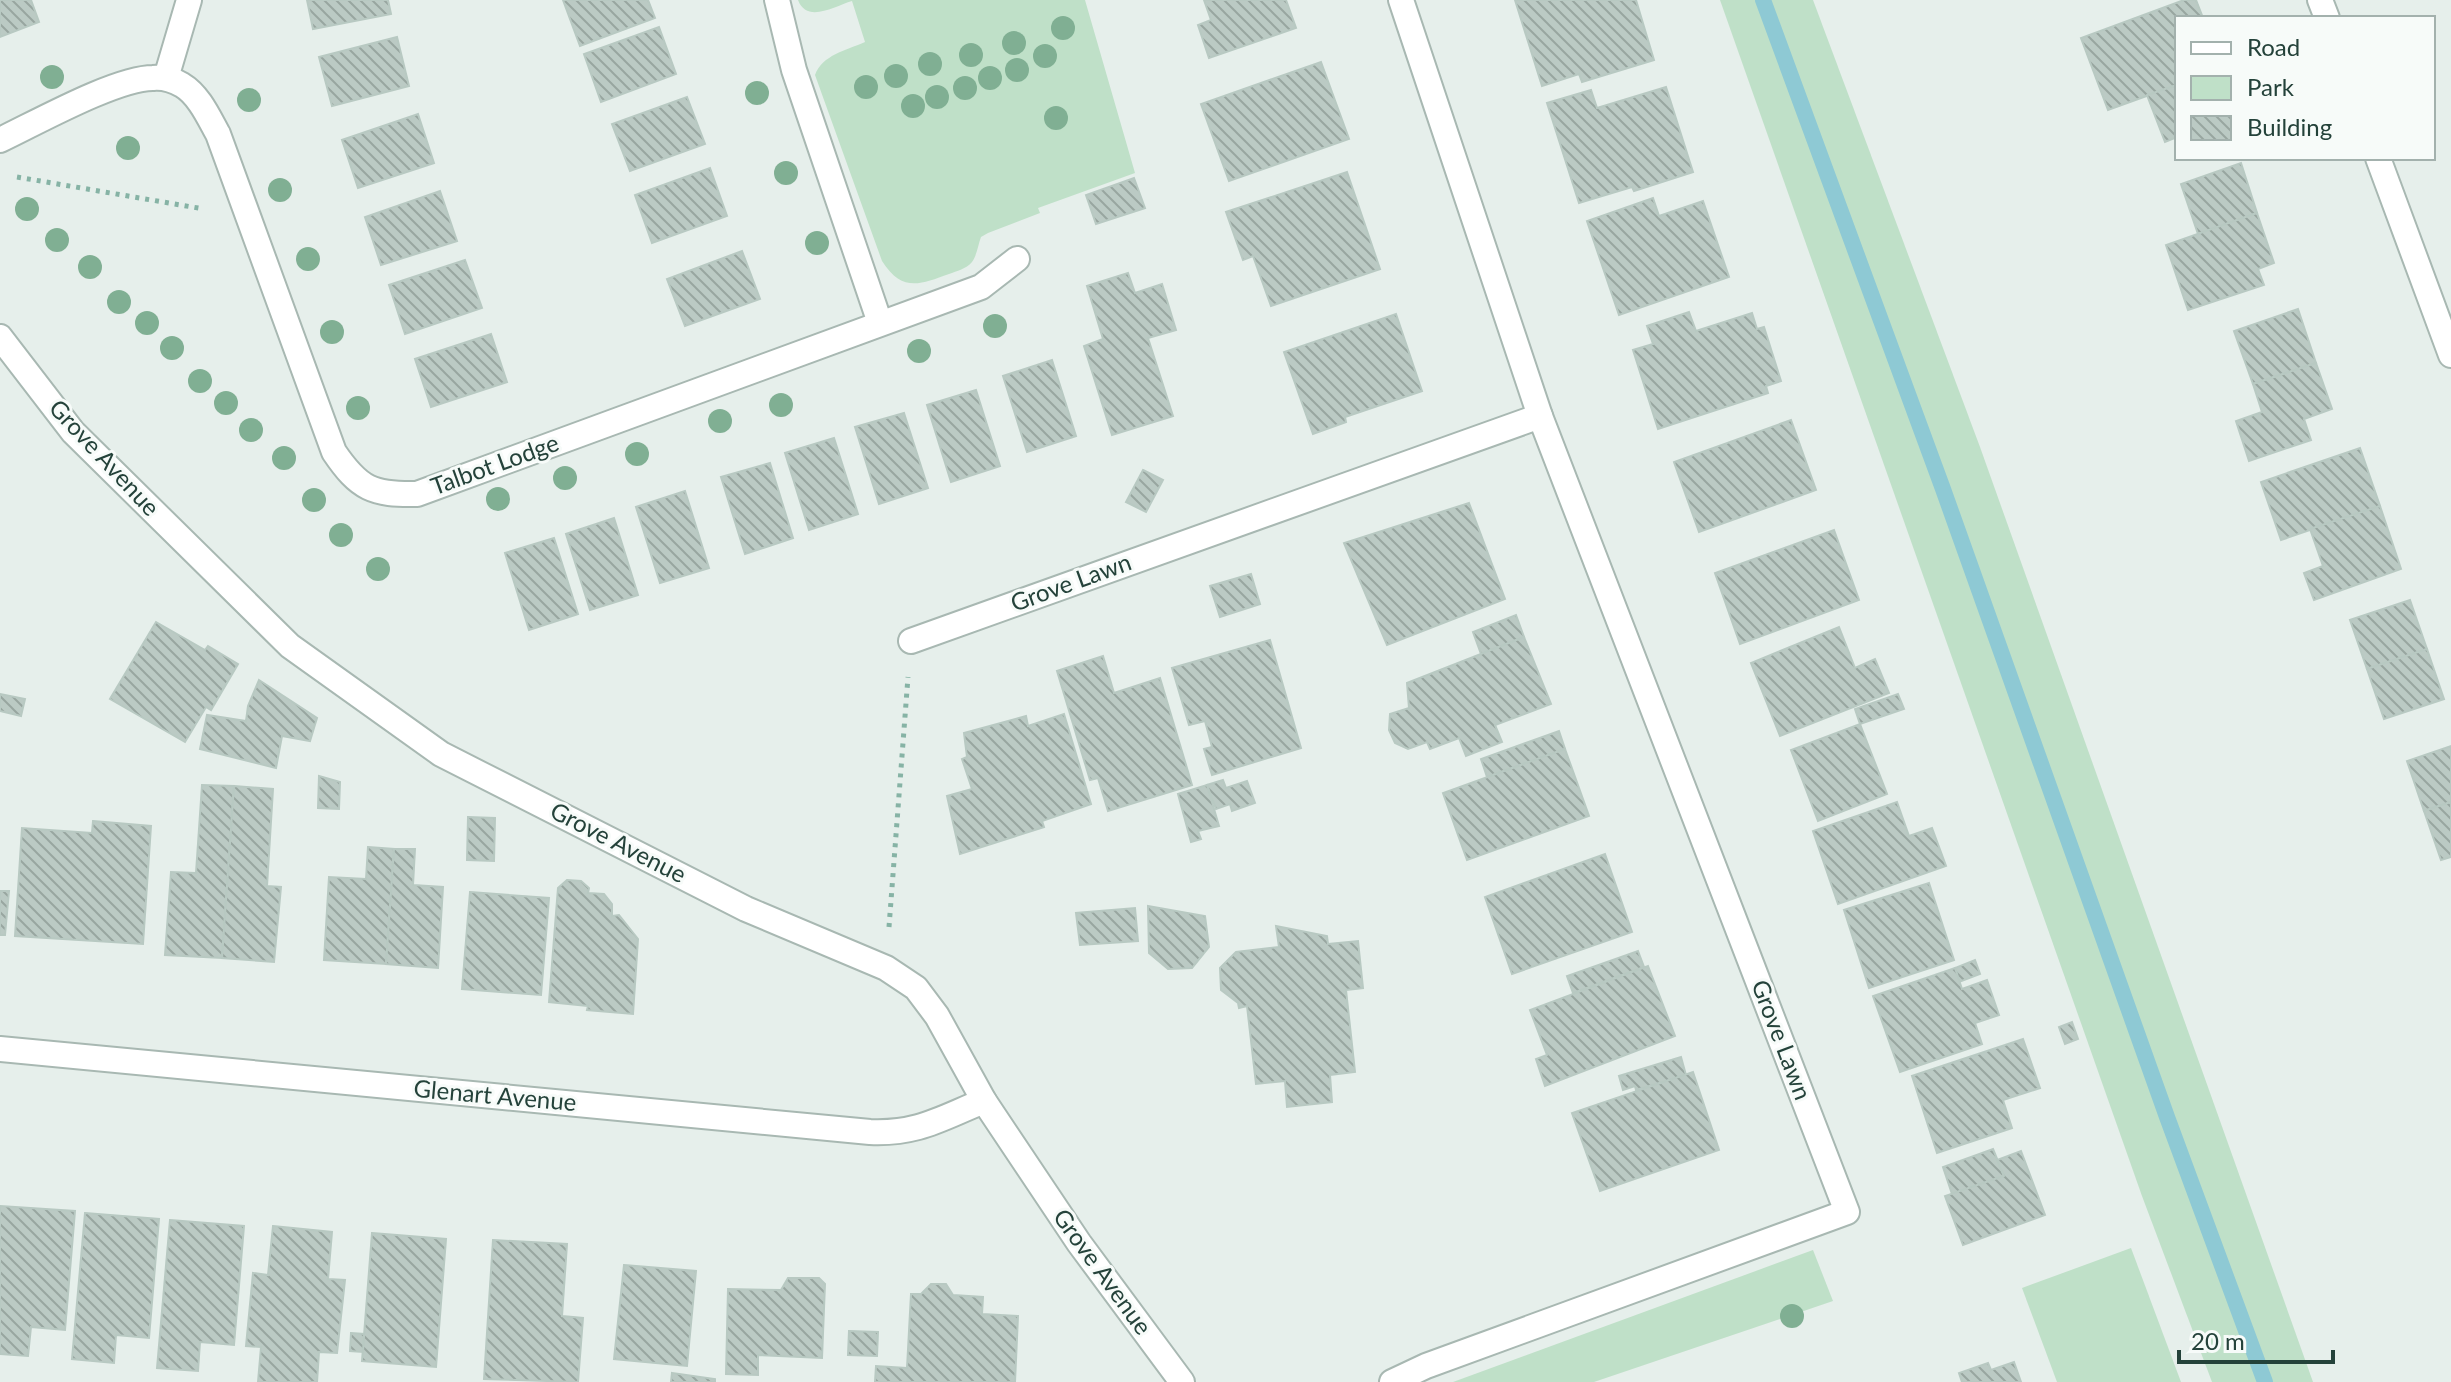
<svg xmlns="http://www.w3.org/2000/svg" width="2451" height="1382" font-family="Lato,sans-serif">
<defs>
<pattern id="building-back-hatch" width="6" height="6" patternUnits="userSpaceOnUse" patternTransform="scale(2)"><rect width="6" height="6" fill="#bbcac4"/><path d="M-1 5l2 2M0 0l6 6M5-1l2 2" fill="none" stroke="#98a6a0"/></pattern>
</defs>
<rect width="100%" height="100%" fill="#e6efeb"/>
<g fill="#bfe0c8">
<path d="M798,0H1085L1135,173L1038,208L1040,213L988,233L981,237C978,245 977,255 972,262C966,269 957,271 949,274C919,285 902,292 882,261L815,75C822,55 847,50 865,42L852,1C835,6 807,24 798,0Z"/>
<polygon points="1720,0 1813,0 1980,447 2313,1382 2212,1382 2142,1196"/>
<polygon points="2131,1248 2181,1382 2057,1382 2022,1288"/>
<polygon points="1813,1250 1833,1301 1594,1382 1453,1382"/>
</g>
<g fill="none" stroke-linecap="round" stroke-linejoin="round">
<polyline stroke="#8ec9d4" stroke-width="16" points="1763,0 1943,489 2167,1117 2265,1382"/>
</g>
<g fill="url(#building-back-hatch)" stroke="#b8c9c2" stroke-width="2">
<polygon points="0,0 31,0 39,22 0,37"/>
<polygon points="307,0 388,0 391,14 313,29"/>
<polygon points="563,0 648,0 655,18 580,46"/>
<polygon points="1204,0 1286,0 1296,28 1209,58 1198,25 1211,20"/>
<polygon points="1515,0 1636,0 1654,60 1582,82 1579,74 1542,86"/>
<polygon points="2184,0 2196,0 2203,18 2177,18 2177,85 2108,110 2081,38"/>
<polygon points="659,27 676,74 601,102 584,54"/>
<polygon points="397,37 409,86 332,106 319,57"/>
<polygon points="1321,62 1349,139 1229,181 1201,104"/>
<polygon points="2177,85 2177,137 2165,142 2147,95"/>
<polygon points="1666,87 1693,172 1634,191 1632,187 1579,203 1547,103 1591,90 1597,108"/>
<polygon points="687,97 705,144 630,171 612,124"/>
<polygon points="418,114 434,163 358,188 342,140"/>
<polygon points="2241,163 2257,213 2198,234 2181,184"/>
<polygon points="710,168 727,216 652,243 635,195"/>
<polygon points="1347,172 1380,269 1271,306 1253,256 1243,260 1226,212"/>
<polygon points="1134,178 1145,208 1096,224 1086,195"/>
<polygon points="440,191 457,241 381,265 365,217"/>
<polygon points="1653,198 1659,216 1703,201 1729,277 1619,315 1587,221"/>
<polygon points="2257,213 2274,263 2258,269 2264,285 2188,310 2166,245"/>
<polygon points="742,251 760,299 685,326 667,279"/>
<polygon points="465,260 482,308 405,334 389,285"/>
<polygon points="1128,273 1135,293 1162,284 1176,330 1148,338 1173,416 1112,435 1084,346 1103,339 1087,286"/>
<polygon points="2298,309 2316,363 2253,384 2234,331"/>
<polygon points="1689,312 1696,331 1752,313 1757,329 1764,327 1781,381 1766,386 1768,393 1658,429 1633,350 1653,344 1647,326"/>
<polygon points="1396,314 1422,391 1345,417 1346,422 1313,434 1284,352"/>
<polygon points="491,334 507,382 431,407 415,359"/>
<polygon points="1052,360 1076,436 1027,452 1003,376"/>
<polygon points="2316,363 2332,409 2304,419 2311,440 2249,461 2236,421 2262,412 2253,384"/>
<polygon points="976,390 1000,466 951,482 927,405"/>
<polygon points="904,413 928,488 879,504 855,427"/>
<polygon points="1791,420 1816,490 1699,532 1674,462"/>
<polygon points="834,438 858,514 809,530 785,453"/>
<polygon points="2360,448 2380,506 2281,540 2261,482"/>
<polygon points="770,463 793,538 745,554 721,477"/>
<polygon points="1143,470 1163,480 1146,512 1126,502"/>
<polygon points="685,491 709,568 660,583 636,507"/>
<polygon points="1469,503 1505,599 1387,645 1344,543"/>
<polygon points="2380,506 2401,569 2314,600 2304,573 2323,566 2310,529"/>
<polygon points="614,518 638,595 590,610 566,534"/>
<polygon points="1834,530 1859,600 1740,644 1715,573"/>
<polygon points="554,538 578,614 529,630 505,553"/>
<polygon points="1251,574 1260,604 1220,617 1210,586"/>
<polygon points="2410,600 2427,649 2367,669 2350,620"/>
<polygon points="1516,615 1524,637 1481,654 1473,632"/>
<polygon points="156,622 205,650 208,646 238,664 211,710 206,707 185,742 110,699"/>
<polygon points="1839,627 1855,668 1875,659 1889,693 1780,736 1751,663"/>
<polygon points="1524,637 1551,704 1495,725 1502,742 1466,756 1459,738 1430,749 1427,742 1408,749 1395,743 1389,730 1390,714 1409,708 1407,683"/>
<polygon points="1270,640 1301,748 1212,775 1204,749 1212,747 1205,721 1189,725 1172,668"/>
<polygon points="2427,649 2444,699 2384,719 2367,669"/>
<polygon points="1103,656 1114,693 1160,678 1192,785 1108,811 1098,778 1090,780 1057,671"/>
<polygon points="259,680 317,718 310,741 282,736 276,768 200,749 207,715 246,721 248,706"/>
<polygon points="0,694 25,699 21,716 0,711"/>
<polygon points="1898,694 1904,709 1860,724 1855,709"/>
<polygon points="1064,714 1091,804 1042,821 1044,827 960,854 947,796 972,789 962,759 967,757 964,733 1026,716 1028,726"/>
<polygon points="1860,724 1887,794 1818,821 1791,750"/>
<polygon points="1559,731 1565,749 1487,777 1481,759"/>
<polygon points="2451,746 2451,802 2424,811 2407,761"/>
<polygon points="1565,749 1589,816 1467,860 1443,793"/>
<polygon points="319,776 340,782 339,809 318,808"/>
<polygon points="1223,780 1226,788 1247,781 1255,803 1232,811 1230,804 1216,809 1207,785"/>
<polygon points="202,785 234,786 222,958 165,955 171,872 196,873"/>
<polygon points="1207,785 1219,826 1198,831 1201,839 1191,842 1178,794"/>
<polygon points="234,786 273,789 267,886 281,887 274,962 222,958"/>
<polygon points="1897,802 1909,836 1932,828 1946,866 1838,904 1813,831"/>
<polygon points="2451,802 2451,857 2441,860 2424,811"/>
<polygon points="468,817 495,818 494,861 467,860"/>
<polygon points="93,821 151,826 143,944 15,936 22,828 92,833"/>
<polygon points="368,847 394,849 386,964 324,960 329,877 366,879"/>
<polygon points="394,849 415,849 413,885 443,887 438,968 386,964"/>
<polygon points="1605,854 1632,932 1512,974 1485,897"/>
<polygon points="567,880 581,881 589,888 588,893 604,894 612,904 612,916 619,915 638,939 633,1014 587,1010 588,1006 549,1002 558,888"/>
<polygon points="1929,883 1954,960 1869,988 1844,910"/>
<polygon points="0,891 9,891 5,935 0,935"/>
<polygon points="470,892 549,898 541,995 462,989"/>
<polygon points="1148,906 1205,916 1209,947 1192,968 1168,969 1149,953"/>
<polygon points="1135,908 1138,941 1080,945 1076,913"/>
<polygon points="1276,926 1327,936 1328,944 1358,941 1363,988 1346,990 1355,1072 1330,1075 1332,1102 1287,1107 1285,1081 1256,1084 1247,1006 1239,1008 1238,1003 1221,990 1220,968 1236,952 1279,947"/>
<polygon points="1638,951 1644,967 1573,993 1567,976"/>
<polygon points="1975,960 1980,974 1959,982 1955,968"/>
<polygon points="1648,966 1675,1036 1545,1086 1536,1059 1547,1055 1530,1010"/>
<polygon points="1955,968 1962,989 1987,980 1999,1015 1975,1023 1982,1044 1900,1072 1873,996"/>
<polygon points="2072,1022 2078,1039 2065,1044 2059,1027"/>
<polygon points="2023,1039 2040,1088 2003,1100 2012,1128 1937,1153 1912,1076"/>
<polygon points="1681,1057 1686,1075 1636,1090 1635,1086 1623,1090 1619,1076"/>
<polygon points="1693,1072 1719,1150 1600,1191 1572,1113"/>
<polygon points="1993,1149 2004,1176 1952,1194 1943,1167"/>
<polygon points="2021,1151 2045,1215 1963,1245 1945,1196 2004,1176 1997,1160"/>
<polygon points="0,1206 75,1211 65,1330 31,1327 28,1356 0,1354"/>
<polygon points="85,1213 159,1219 149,1338 116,1335 114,1363 72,1359"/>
<polygon points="170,1220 244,1226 234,1345 200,1342 198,1371 157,1368"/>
<polygon points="273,1226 332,1232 328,1279 345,1280 337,1353 319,1352 317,1382 258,1382 261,1347 246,1346 253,1273 268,1275"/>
<polygon points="372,1233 446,1239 436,1367 362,1361"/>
<polygon points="493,1240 567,1244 562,1316 583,1318 578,1382 484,1379"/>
<polygon points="624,1265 696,1271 687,1366 614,1359"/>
<polygon points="788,1278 819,1278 825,1284 822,1358 758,1355 758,1375 726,1374 728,1289 781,1290"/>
<polygon points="931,1284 946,1284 953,1295 983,1297 982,1314 1018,1316 1015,1382 875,1382 876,1366 907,1368 911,1294 921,1294"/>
<polygon points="849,1331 878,1332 877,1356 848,1355"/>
<polygon points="351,1333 364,1334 363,1352 350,1351"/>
<polygon points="2014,1362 2021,1382 1962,1382 1959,1373 1988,1363 1991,1370"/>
<polygon points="672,1373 715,1379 715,1382 671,1382"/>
</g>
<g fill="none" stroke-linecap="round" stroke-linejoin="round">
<defs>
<g id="minor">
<polyline points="777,0 794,70 880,323"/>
<polyline points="2320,0 2327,18"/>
<polyline points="166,78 189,0"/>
<path d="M0,140C36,123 116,78 153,78C164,77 173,80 182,85C199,95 209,118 218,134L334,452C359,489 373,495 417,494L981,287L1017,259"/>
<polyline points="2378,158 2451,355"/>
<polyline points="0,337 73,432 290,646 441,754 746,909 886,968 916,988 937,1016 984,1101 1079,1243 1182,1382"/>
<polyline points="911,641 1540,416"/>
<path d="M0,1049L870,1132C919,1134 941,1118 984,1101"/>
<polyline points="1392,1382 1426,1366 1847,1212 1540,416 1401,0"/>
</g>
</defs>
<use href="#minor" stroke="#a8b8b2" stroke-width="28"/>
<g stroke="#86b3a5" stroke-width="5" stroke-dasharray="4 6" stroke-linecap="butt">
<polyline points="17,177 204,209"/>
<polyline points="889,927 908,677"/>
</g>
<use href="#minor" stroke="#fff" stroke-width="24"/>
</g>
<g fill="#80af93">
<circle cx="1063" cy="28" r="12"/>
<circle cx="1014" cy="43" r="12"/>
<circle cx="971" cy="55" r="12"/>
<circle cx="1045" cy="56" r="12"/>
<circle cx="930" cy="64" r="12"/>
<circle cx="1017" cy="70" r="12"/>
<circle cx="896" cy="76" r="12"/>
<circle cx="52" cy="77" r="12"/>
<circle cx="990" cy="78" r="12"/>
<circle cx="866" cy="87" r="12"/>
<circle cx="965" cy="88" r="12"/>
<circle cx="757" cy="93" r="12"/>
<circle cx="937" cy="97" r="12"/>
<circle cx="249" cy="100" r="12"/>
<circle cx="913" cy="106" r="12"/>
<circle cx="1056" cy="118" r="12"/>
<circle cx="128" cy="148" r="12"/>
<circle cx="786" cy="173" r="12"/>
<circle cx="280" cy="190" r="12"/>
<circle cx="27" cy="209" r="12"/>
<circle cx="57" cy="240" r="12"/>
<circle cx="817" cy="243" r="12"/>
<circle cx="308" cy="259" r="12"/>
<circle cx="90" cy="267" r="12"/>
<circle cx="119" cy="302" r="12"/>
<circle cx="147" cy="323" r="12"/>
<circle cx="995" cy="326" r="12"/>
<circle cx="332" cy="332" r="12"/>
<circle cx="172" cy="348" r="12"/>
<circle cx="919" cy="351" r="12"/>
<circle cx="200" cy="381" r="12"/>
<circle cx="226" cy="403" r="12"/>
<circle cx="781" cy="405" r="12"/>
<circle cx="358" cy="408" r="12"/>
<circle cx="720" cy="421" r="12"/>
<circle cx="251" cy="430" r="12"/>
<circle cx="637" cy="454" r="12"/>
<circle cx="284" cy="458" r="12"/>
<circle cx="565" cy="478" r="12"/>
<circle cx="498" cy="499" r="12"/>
<circle cx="314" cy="500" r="12"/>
<circle cx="341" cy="535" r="12"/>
<circle cx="378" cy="569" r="12"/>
<circle cx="1792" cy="1316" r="12"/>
</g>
<g text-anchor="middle" stroke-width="6" stroke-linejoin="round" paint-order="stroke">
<g font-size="24" fill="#24423a" stroke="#f7fbf9">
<text transform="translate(104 458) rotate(47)" y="8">Grove Avenue</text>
<text transform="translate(495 465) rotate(-20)" y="8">Talbot Lodge</text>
<text transform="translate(1071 583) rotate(-20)" y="8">Grove Lawn</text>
<text transform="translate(618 843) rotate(27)" y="8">Grove Avenue</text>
<text transform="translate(1781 1040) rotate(69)" y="8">Grove Lawn</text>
<text transform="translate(495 1096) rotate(5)" y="8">Glenart Avenue</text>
<text transform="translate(1102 1272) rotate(54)" y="8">Grove Avenue</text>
</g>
</g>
<rect x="2175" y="16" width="260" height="144" fill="#f7fbf9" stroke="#a3b1ad" stroke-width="2"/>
<rect x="2191" y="42" width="40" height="12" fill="#ffffff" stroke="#a3b1ad" stroke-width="2"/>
<text x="2247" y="56" font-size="24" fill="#24423a">Road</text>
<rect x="2191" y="76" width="40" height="24" fill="#bfe0c8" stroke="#a3b1ad" stroke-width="2"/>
<text x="2247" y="96" font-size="24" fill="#24423a">Park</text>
<rect x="2191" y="116" width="40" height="24" fill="url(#building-back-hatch)" stroke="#a3b1ad" stroke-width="2"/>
<text x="2247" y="136" font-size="24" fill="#24423a">Building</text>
<path d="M2179 1350v12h154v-12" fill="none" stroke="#24423a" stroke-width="4"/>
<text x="2191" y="1350" font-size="24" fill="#24423a" stroke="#f7fbf9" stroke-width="6" paint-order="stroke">20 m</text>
</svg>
